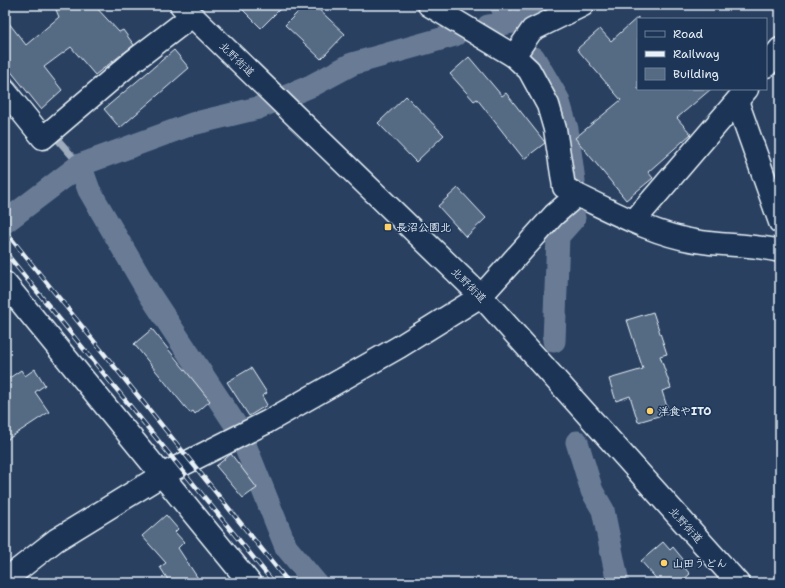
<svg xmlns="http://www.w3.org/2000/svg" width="785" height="588" font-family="'Shantell Sans','Klee One',sans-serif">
<rect width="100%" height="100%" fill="#294061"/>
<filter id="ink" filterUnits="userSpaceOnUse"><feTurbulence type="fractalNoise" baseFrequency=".025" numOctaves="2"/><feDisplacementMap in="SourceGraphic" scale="8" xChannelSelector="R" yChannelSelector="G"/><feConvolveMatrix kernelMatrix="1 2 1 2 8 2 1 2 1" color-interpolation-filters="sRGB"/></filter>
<g filter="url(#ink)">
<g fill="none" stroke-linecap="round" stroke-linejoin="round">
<g stroke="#9dabbd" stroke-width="7">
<polyline points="5,75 17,89"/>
<polyline points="52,133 80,165"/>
</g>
<g stroke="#6b7c95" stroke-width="23">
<polyline points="501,5 502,7"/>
<polyline points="488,26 539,18"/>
<polyline points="534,58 558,99 567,129 574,181"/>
<polyline points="80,165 89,190 150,295 239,430 286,547 316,583"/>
<polyline points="5,222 80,165 192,124 258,108 311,86 352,64 455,35"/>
<polyline points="554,341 558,236 574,218"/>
<polyline points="577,442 592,491 603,510 618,583"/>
</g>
</g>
<g fill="#556a83" stroke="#e8f1f8">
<polygon points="54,5 94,5 119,32 123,30 134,45 95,75 71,47 44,67 62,90 41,109 5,64 5,18 26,45 59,17"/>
<polygon points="238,5 284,5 261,28"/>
<polygon points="305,5 314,5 345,34 321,59 285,25"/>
<polygon points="638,17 638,89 711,89 677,118 691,134 648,172 653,178 626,200 575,138 621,100 577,49 600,29 611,41"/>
<polygon points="174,50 189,68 120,128 104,109"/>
<polygon points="469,57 502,96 506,93 544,141 545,143 524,159 477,99 474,101 450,74"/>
<polygon points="406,96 444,135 416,162 378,123"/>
<polygon points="458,188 486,218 466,237 438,206"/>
<polygon points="653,312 667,354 660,356 671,388 662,391 669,413 638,422 630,396 616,401 609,379 643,369 627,320"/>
<polygon points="152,329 210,401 195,414 193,411 190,413 134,344"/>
<polygon points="251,368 267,393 262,396 267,405 249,416 227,382"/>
<polygon points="35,369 45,385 35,392 49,412 5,441 5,381 21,370 25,376"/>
<polygon points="231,454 257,488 243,498 216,466"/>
<polygon points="166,515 178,529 175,532 184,542 178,548 201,583 170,583 160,567 166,563 142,536"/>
<polygon points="663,542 670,550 673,547 687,564 684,567 690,574 680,583 660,583 641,561"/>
</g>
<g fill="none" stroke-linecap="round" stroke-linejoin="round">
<defs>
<g id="minor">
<path d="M429,5L514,56L529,70L548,105L555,129L564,187L577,195C615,213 653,234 695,241C723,246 752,244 780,251"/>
<polyline points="514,56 532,30 583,5"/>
<polyline points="766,66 780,49"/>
<polyline points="5,91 43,138 132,62 192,16"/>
<polyline points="737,101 780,222"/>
<polyline points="634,221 747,89"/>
<polyline points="5,283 250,583"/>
<polyline points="5,580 56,540 162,475 267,422 399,347 481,296 554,215 577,195"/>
</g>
<polyline id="major" points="181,5 481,296 738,583"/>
</defs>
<use href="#minor" stroke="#e8f1f8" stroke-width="25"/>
<use href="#major" stroke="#e8f1f8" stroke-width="25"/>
<use href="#minor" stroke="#1d3557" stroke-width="22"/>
<use href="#major" stroke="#1d3557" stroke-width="22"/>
<defs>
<g id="rail">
<polyline points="5,231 289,583"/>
<polyline points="5,252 274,583"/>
</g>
</defs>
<use href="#rail" stroke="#e8f1f8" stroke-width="4.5"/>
<use href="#rail" stroke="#1d3557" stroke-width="3" stroke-dasharray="9" stroke-linecap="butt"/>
</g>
</g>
<g fill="#ffd166" stroke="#1d3557" stroke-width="1.5">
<rect x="384" y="223" width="8" height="8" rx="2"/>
<circle cx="650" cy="411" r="4"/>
<circle cx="664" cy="563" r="4"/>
</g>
<g text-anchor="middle" stroke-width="3" stroke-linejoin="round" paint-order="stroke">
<g font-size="11" fill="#e8f1f8" stroke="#1d3557">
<text transform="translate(237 59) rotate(44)" y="4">北野街道</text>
<text transform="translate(469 285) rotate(45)" y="4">北野街道</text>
<text transform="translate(686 525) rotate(48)" y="4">北野街道</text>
</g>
<g font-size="11" font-weight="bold" fill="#e8f1f8" stroke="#1d3557" text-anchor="start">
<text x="396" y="231">長沼公園北</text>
<text x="658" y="415">洋食やITO</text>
<text x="672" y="567">山田うどん</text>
</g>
</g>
<rect width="785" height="588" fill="none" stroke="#1d3557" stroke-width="20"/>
<rect x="10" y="10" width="765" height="568" fill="none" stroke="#e8f1f8" stroke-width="1.5" filter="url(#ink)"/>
<rect x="637" y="18" width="130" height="72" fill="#1d3557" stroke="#6e8097"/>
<rect x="645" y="31" width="20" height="6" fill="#1d3557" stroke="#6e8097"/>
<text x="673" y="38" font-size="12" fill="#e8f1f8">Road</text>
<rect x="645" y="51" width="20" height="6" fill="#e8f1f8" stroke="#6e8097"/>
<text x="673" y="58" font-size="12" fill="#e8f1f8">Railway</text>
<rect x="645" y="68" width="20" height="12" fill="#556a83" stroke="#6e8097"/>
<text x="673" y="78" font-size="12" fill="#e8f1f8">Building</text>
</svg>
